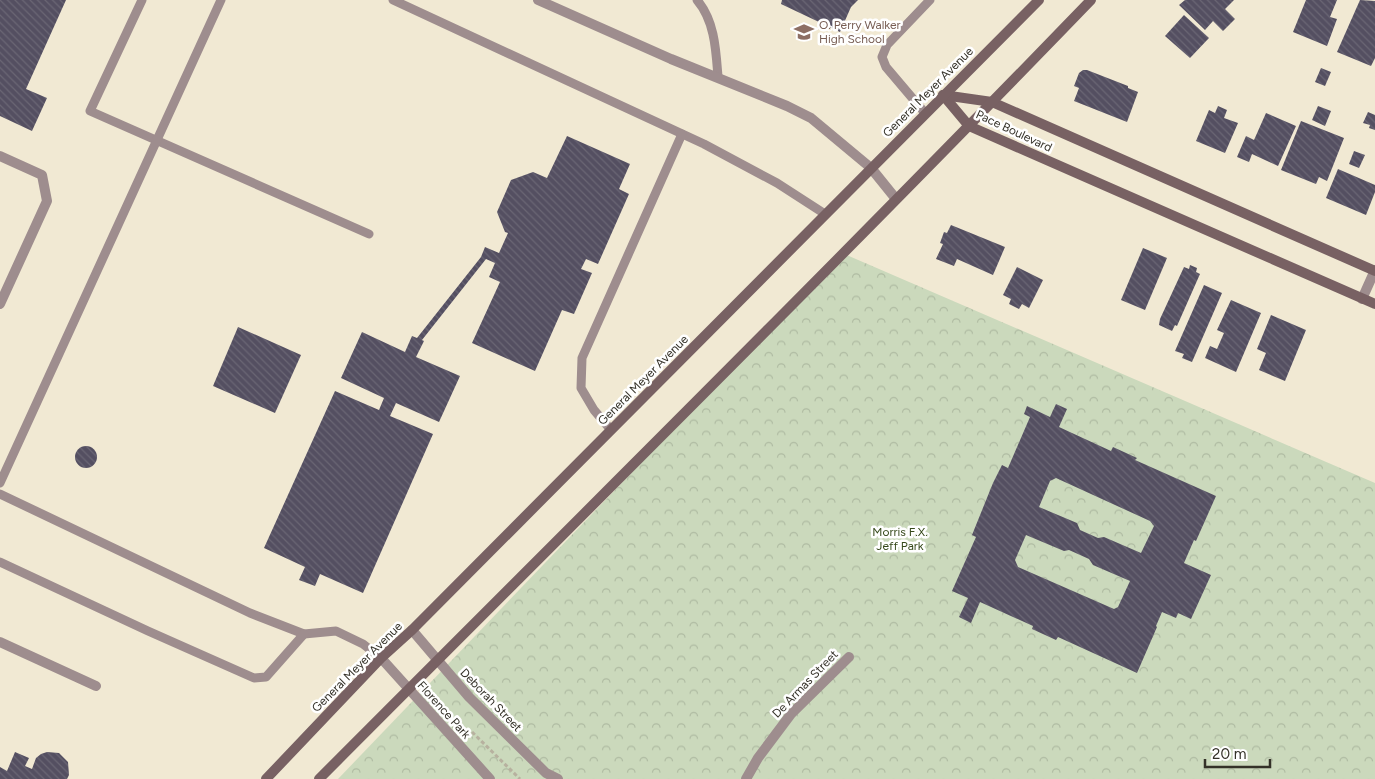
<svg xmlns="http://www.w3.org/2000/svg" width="1375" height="779" font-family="Figtree,sans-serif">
<defs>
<pattern id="park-crowns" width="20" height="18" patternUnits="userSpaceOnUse" patternTransform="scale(1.25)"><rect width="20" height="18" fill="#cbd9bc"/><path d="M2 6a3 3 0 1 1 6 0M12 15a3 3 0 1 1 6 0" fill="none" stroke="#afbba2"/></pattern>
<pattern id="building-back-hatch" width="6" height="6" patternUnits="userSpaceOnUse" patternTransform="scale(1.25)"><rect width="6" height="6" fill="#544f61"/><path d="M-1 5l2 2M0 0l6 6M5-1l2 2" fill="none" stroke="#6a6674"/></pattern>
</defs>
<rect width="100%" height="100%" fill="#f1e9d3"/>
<polygon fill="url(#park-crowns)" points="842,253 1375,483 1375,779 338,779"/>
<g fill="url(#building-back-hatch)" fill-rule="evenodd">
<polygon points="0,0 66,0 26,89 47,98 32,131 0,116"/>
<polygon points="782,0 858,0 851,7 840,32 781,4"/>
<polygon points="1185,0 1234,0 1225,9 1235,19 1223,31 1213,21 1205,30 1179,5"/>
<polygon points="1306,0 1337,0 1330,17 1337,19 1327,46 1293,32"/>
<polygon points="1360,0 1375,1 1375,58 1371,66 1337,52"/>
<polygon points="1184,15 1209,38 1190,58 1165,36"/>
<polygon points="1321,68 1331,72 1325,86 1315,82"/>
<polygon points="1083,70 1087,70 1128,86 1128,88 1138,92 1127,122 1074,101 1079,88 1074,86 1079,73"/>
<polygon points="1218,106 1227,110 1224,118 1238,123 1225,153 1196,141 1209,110 1215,113"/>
<polygon points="1318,106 1331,111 1325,126 1312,120"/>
<polygon points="1368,112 1375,115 1375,130 1369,128 1370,125 1363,123"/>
<polygon points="1266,113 1296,126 1278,166 1252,154 1249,162 1237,157 1246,136 1254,140"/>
<polygon points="1301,121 1344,138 1327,181 1319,177 1316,184 1281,170"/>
<polygon points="567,136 630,164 619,189 629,194 598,264 586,259 581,269 592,273 574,314 562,310 535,371 472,343 500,282 489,277 495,263 486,259 422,340 424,341 416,357 460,376 439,422 396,403 390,416 433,434 363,593 320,574 315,586 299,580 305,567 264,548 335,391 379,410 384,398 341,378 362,332 405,352 412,336 417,338 481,257 485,247 499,253 508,233 505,232 497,212 511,180 533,172 547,178"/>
<polygon points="1354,151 1365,155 1359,168 1349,164"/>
<polygon points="1338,169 1375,185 1375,192 1366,215 1326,198"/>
<polygon points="951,225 1005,247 993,275 957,259 954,266 936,259 943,244 940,243 944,232 947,233"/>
<polygon points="1143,248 1167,258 1145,310 1121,300"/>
<polygon points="1190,265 1197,268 1196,272 1200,274 1177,326 1175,325 1172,331 1159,325 1160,319 1184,267 1189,269"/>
<polygon points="1017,267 1043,280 1029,308 1022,304 1019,309 1009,304 1011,299 1003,295"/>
<polygon points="1204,285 1222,293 1192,362 1182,358 1184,354 1175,351"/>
<polygon points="1231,300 1261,313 1236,372 1205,358 1210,346 1217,349 1224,333 1217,330"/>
<polygon points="1271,315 1306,330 1285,381 1259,370 1266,353 1257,349"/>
<polygon points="238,327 301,355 275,413 213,386"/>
<path d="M1056,404L1067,409L1059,427L1111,451L1113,447L1137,458L1135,460L1216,496L1196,541L1194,540L1184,563L1211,575L1191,619L1178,613L1176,618L1162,612L1156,626L1157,627L1137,673L1058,637L1056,640L1032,629L1033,626L980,602L971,623L959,617L968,598L952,591L976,537L972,535L993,483L1002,465L1008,468L1030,417L1024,414L1027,406L1050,417ZM1056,478L1150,521L1154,526L1141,553L1104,537L1098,538L1080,530L1077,523L1039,507L1050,481ZM1026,535L1064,551L1069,550L1089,559L1093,565L1130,581L1118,607L1114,609L1018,567L1015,560Z"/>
<circle cx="86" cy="457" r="11"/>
<polygon points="15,752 29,758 25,766 32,769 36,758 41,754 47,752 59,753 68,762 69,775 67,779 0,779 0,767 7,771"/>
</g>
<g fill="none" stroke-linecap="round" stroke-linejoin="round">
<polyline stroke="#b7b19f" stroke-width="3" stroke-dasharray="4 2.5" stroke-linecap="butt" points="472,732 520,779"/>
<g stroke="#9e8d8e" stroke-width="9">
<polyline points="142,0 90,111 369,234"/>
<polyline points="393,0 704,144 777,183 825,214"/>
<path d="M697,0C715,21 716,51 718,77"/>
<polyline points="925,113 886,67 882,57 887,45 930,0"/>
<polyline points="611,430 594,410 581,388 582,358 682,134"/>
<polyline points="0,483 221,0"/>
<polyline points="0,494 250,613 304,634 336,631 363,644 381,658"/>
<polyline points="0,562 148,631 254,678 266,677 304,634"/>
</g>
<g stroke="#9e8d8e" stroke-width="10">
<polyline points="538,0 671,59 787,106 811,118 871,168 896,199"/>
<polyline points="0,156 42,175 47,201 0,304"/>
<polyline points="1362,299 1375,270"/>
<polyline points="412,630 469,697 546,773 558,779"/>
<polyline points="0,642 96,686"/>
<polyline points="381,658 490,779"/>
<polyline points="746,779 758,758 791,714 849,657"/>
</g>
<g stroke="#786163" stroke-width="10">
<polyline points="943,95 969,126 1375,304"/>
<polyline points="943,95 992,102 1375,271"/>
<polyline points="266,779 381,658 412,630 1039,0"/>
<path d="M319,779C577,520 837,263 1091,0"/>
</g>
</g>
<defs>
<symbol id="school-bare" viewBox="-9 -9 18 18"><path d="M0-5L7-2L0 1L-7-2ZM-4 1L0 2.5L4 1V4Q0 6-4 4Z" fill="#8d6e63" stroke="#fff" stroke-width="2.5" paint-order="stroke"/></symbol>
</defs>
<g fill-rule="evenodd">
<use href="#school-bare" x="790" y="18" width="28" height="28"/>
</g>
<g text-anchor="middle" stroke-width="5" stroke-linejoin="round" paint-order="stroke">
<g font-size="12" fill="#785e54" stroke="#fff" text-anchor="start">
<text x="819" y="29">O. Perry Walker<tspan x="819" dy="14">High School</tspan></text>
</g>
<g font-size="12" fill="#343128" stroke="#fff">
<text transform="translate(928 92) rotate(-45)" y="4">General Meyer Avenue</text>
<text transform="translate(1014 131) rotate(25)" y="4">Pace Boulevard</text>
<text transform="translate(643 380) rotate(-45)" y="4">General Meyer Avenue</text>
<text transform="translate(357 667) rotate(-45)" y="4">General Meyer Avenue</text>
<text transform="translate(805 684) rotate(-46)" y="4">De Armas Street</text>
<text transform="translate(491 700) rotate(46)" y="4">Deborah Street</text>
<text transform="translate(444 710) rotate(48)" y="4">Florence Park</text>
</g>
<g font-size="12" fill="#36491b" stroke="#fff">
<text x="900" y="536">Morris F.X.<tspan x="900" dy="14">Jeff Park</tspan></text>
</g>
</g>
<path d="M1205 759v8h65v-8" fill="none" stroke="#343128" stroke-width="2.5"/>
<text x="1212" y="759" font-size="15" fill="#343128" stroke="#ffffff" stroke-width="4" paint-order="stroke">20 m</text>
</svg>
